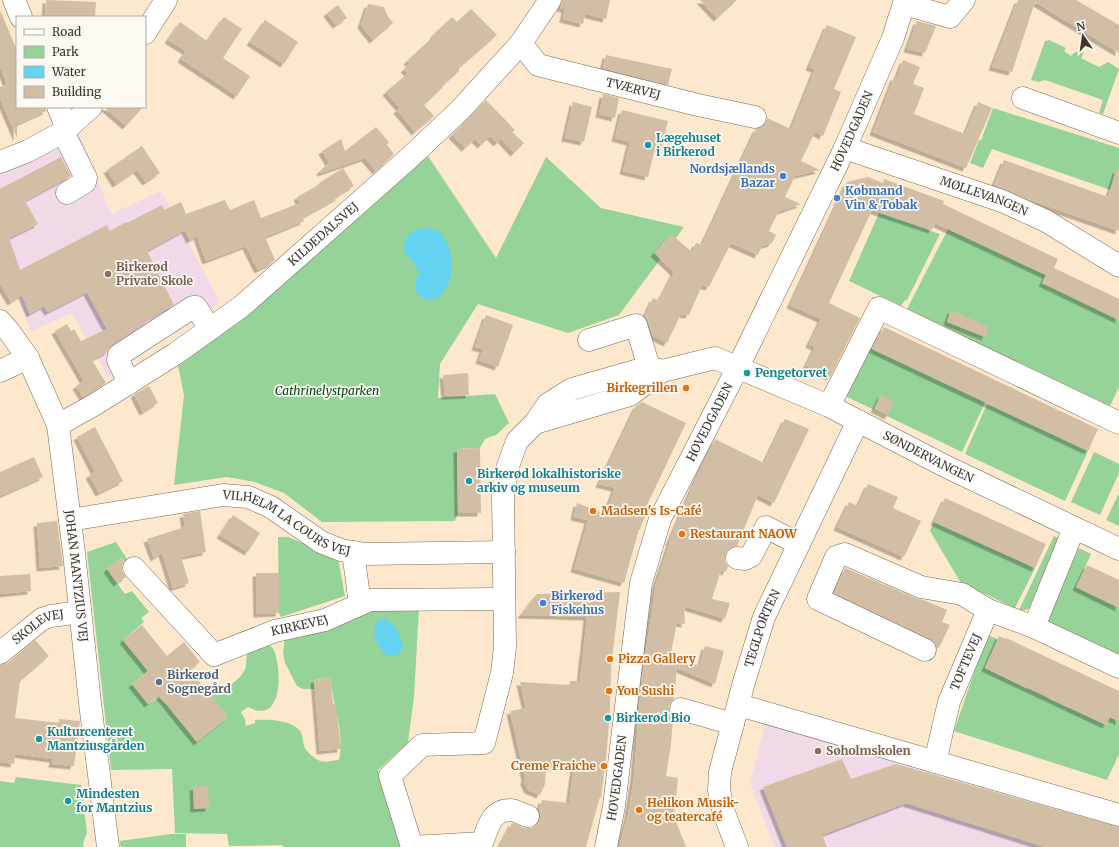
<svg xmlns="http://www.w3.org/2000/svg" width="1119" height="847" font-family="Merriweather,serif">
<defs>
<filter id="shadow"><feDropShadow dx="-3.5" dy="3.5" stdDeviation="0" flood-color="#0004"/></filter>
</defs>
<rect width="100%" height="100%" fill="#fde8cd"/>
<g fill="#f0dae7">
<polygon points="79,133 111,214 161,191 220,302 108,377 72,313 31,331 0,246 0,174 31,162"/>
<polygon points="767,718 1119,821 1119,847 774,847 750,783"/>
</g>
<g fill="#96d398">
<polygon points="1049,40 1066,48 1064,51 1071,56 1075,52 1084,53 1081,58 1099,67 1108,62 1119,69 1103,114 1099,113 1103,100 1045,80 1039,82 1031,80 1045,41"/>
<polygon points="993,108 1119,148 1119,193 992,149 983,168 970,163 979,140 981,140"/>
<polygon points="428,156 496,258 546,157 601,208 684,227 619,315 568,333 478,304 440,364 438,398 495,394 509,423 496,435 485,439 480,448 457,449 458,513 455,521 322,522 284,493 255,482 227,477 174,485 184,395 178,366 227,329"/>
<polygon points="879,213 940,234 907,300 905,300 901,306 849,281"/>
<polygon points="948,229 1046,275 1043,283 1119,320 1119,387 1110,406 907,309"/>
<polygon points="868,347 968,394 991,390 962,452 843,395"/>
<polygon points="987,404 1088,451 1065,501 965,454"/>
<polygon points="1094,452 1119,464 1119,473 1100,515 1071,502"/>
<polygon points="1119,493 1119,526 1106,520"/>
<polygon points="934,522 1035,568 1015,608 961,583 930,531"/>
<polygon points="1054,536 1062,539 1030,606 1032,607 1026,610 1019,610"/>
<polygon points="278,537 288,537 338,558 345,596 281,617 279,613"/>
<path d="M116,542L129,562L127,563L121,558L107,569L125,594L132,591L149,612L141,618L144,622L123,640L148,671L132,684L148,704L159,698L167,705L197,742L228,717L204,689C220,691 238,685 245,669C247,664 246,658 247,653L265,641C268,643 272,647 274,650C282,670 283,726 248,707L241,712L245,719L246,726L255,723V720C267,719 293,720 300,731C303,735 303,742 304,746C305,749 307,751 310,754C320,764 325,762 339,760C345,733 333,705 330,678L314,680L315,689H303L297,686L285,663L283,653L285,636L359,607H419L414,697L408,743L378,770L401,847H283L282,845L229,846L227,834L175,833L172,769L111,770L87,552Z"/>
<polygon points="1079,548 1091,554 1076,587 1119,607 1119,657 1051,625 1047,620 1048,614"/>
<polygon points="987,635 998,639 985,668 1027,689 1032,680 1053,690 1049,699 1069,708 1070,707 1110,717 1116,720 1119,715 1119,754 1107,780 954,731"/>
<polygon points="16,777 81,785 87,833 83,843 84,847 0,847 0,781 14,783"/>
<polygon points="172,834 186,834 186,847 121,847 119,841"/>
</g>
<g fill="#65d4f2">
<polygon points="430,228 441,233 449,247 452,264 450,280 443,294 433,299 423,299 416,292 416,279 419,272 415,265 404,251 405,239 415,230"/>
<path d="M382,618C396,623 401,635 403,649L397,655L387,656C376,645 373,639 375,624Z"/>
</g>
<g fill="#d2bea4" filter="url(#shadow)">
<polygon points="46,0 96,2 95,17 45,17"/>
<polygon points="562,0 610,0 606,19 585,14 583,24 563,19 565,9 560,8"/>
<polygon points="700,0 737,0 717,18"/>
<polygon points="1018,0 1076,0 1119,25 1119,53 1035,2 1012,72 992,67"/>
<polygon points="368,4 384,7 387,15 393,23 373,40 361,25"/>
<polygon points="338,5 347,18 336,25 327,13"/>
<polygon points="471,9 497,35 459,68 459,71 442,86 443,87 424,105 434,116 415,132 397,110 400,108 386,92 408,73 404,69 410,64 407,61 434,36 433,35 452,17 457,22"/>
<polygon points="0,10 17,50 17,107 46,107 46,111 17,124 17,138 0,98 0,87 7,84 0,66"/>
<polygon points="224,17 242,29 223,58 250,76 237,96 181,59 186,51 168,40 180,22 207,41"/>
<polygon points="265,20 298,42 284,64 250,42"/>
<polygon points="917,21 936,26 925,53 907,49"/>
<polygon points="827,25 856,37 834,89 841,92 823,136 815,132 801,161 820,170 795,176 785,197 801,204 778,212 769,231 776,235 772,243 762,246 758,255 731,243 709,287 702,285 689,315 681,314 667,343 653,336 648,321 645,316 653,298 659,301 674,272 654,253 671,234 692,252 696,243 702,245 756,129 764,126 767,118 791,129 815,69 809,67"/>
<polygon points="606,55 672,69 668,85 603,68"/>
<polygon points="903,60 920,67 913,84 924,88 914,114 965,134 978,102 992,108 966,168 873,132 894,77 897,77"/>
<polygon points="603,94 619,98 615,118 599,114"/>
<polygon points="486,100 515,130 512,132 524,143 514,153 501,139 497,143 490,136 481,145 475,139 465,148 452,135"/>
<polygon points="573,102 592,107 584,142 565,138"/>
<polygon points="104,107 143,107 126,126"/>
<polygon points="622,110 668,121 661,149 655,148 648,177 623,171 630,142 615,138"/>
<polygon points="376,127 389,142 387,145 394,154 376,171 365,158 321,173 320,171 329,163 322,151 341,139 345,151"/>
<polygon points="142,146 160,173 146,182 137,170 116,184 107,170"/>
<polygon points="61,157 71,176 25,201 38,224 9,238 20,270 107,225 110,231 126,222 127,223 162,205 164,210 181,202 186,214 225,200 230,210 254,200 261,218 300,203 297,197 320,184 319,183 343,168 354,186 338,195 339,197 303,217 304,221 265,237 275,260 270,264 258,270 246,246 206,261 197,236 190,240 185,230 147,251 174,305 148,319 149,320 112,345 107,352 92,360 106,383 83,397 76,386 84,381 55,331 67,324 71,331 74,329 81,341 107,329 87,292 48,312 44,306 30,314 22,295 11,302 0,284 0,189"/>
<polygon points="1004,160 1108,197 1116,170 1119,170 1119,231 1027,199 994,185"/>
<polygon points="868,177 883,183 884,179 944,201 943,204 1058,259 1054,268 1119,299 1119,320 1042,283 1046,275 935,223 932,230 872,210 829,303 860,318 830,377 806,366 815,347 809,344 821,319 790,305 847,182"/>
<polygon points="951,310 989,327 985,337 947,322"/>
<polygon points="486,315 513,325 498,367 479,360 483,349 475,347"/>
<polygon points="884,327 1098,429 1088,451 872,349"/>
<polygon points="468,373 469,395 445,396 443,375"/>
<polygon points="149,386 158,403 143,412 134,394"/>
<polygon points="881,395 894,402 888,416 874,409"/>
<polygon points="642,402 686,423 648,503 650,504 640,529 639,529 624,583 574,569 588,520 574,517 577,503 605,514 615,488 599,484 636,406"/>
<polygon points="785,419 809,429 774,503 758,495 737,546 732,547 727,551 725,557 725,562 728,567 726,572 721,570 712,599 730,603 725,619 684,606 685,624 677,623 669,662 700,665 705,646 724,651 715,684 677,668 674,699 669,706 669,712 673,718 671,744 666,776 678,778 674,816 686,847 619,847 628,815 634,777 641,685 656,584 670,542 669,542 699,472 715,439 764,463"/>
<polygon points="95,427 123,481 99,493 89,475 95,472 77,437"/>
<polygon points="480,448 481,513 458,513 457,449"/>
<polygon points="34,457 43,477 0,496 0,472"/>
<polygon points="868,484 898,497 893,508 921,521 904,557 837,527 849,502 858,506"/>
<polygon points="945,498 1046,544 1035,568 934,522"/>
<polygon points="200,511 206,552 181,557 189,583 173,588 162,553 154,558 147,539 185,527 183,514"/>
<polygon points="233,515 260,533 248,552 220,535"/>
<polygon points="57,521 63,566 40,568 37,523"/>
<polygon points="121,558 124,561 122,565 122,571 126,577 117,583 107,569"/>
<polygon points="1087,565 1119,580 1119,608 1076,587"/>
<polygon points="845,568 916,598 926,601 947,610 942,622 950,625 939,648 930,639 834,593"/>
<polygon points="256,573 279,573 279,613 257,614"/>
<polygon points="30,574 31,591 0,594 0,576"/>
<polygon points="620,592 611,668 610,708 607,749 601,798 600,797 586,847 499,847 512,823 525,828 531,828 537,825 540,819 540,813 539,810 542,800 569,803 574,766 546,768 545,784 540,795 528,790 524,782 525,777 510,711 526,708 520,682 570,685 570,681 580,681 587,617 521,615 537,594"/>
<polygon points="142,625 167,656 184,642 200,662 190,670 228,717 197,742 159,695 148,704 132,684 148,671 123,640"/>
<polygon points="999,636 1006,639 1006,638 1119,691 1119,722 1110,717 1106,725 985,668"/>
<polygon points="35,640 49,656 20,681 15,718 59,723 59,719 80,721 74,766 52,764 53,759 15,754 14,764 0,762 0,665 8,663"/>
<polygon points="330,678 333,704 336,704 341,749 320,751 314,680"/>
<polygon points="842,759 851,779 896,764 1119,827 1119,847 1045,847 906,803 822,835 827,847 787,847 763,787"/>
<polygon points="208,786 209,808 194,809 193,787"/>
</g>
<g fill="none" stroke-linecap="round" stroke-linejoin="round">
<defs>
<g id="minor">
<polyline points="14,0 21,17"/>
<polyline points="904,4 950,17 964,0"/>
<polyline points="145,33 166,0"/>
<path id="s1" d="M521,43L538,65L698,105L755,117"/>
<polyline points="1023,98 1119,133"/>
<polyline points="58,107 67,128"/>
<polyline points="63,132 86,178 85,182 67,193"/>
<path id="s2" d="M845,148L1002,201L1046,221L1119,266"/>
<polyline points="0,162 28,151 63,132 91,107"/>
<path id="s3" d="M0,321L8,330L28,358L58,425L74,553L90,703L108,847"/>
<polyline points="589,340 636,325 649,367"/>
<polyline points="0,371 28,358"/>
<polyline points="129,383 118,360 119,355 193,307 196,307 210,329"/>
<polyline points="829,406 879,308 1119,423"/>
<path id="s4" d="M535,423L630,395L662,371L715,358L829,406L947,467L1119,549"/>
<path id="s5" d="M58,425L94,405L175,354L242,306L408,159L461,109L521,43L550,0"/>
<path id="s6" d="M70,520L223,495L248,497L271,507L321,542L341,550L365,554L504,552"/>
<polyline points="353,552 360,604"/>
<polyline points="737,558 745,559 751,556 766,527 799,544"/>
<path id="s7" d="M134,568L214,655L275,631L325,620L370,600L504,599"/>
<polyline points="1034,627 1074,528"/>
<polyline points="925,650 818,599 836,557 845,554 921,587 962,594 988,610"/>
<path id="s8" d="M0,653L42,619L51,616L80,612"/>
<polyline points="739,705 1119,815"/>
<polyline points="681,709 733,724"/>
<path id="s9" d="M935,762L949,702L988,610L1034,627L1119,667"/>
<polyline points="412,847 390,776 422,745 484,743 502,673 505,647 503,494 507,469 517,441 535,423 548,404 572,389 649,367 662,371"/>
<path d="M412,847L482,843C488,828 491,810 510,810C516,810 523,815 528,816"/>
<path id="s10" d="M606,847L614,806L641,583L660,519L738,367L845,148L893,38L905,0"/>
<path id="s11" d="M737,847L723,810L719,790L720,772L744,682L764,617L858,421"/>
</g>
</defs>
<use href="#minor" stroke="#7c6a52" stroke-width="23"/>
<use href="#minor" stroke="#fff" stroke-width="22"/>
</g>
<g fill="#0f9aa8" stroke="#fcf8f2" stroke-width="1.5">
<circle cx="648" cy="145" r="4"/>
<circle cx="747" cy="373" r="4"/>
<circle cx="469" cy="481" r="4"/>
<circle cx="608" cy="718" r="4"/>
<circle cx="39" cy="739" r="4"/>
<circle cx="68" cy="801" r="4"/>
</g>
<g fill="#3f7fe0" stroke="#fcf8f2" stroke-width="1.5">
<circle cx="783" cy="176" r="4"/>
<circle cx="837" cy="198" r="4"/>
<circle cx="543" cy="603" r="4"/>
</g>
<g fill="#8d6e63" stroke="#fcf8f2" stroke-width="1.5">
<circle cx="108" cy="274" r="4"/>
<circle cx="818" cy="751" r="4"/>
</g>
<g fill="#e8710a" stroke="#fcf8f2" stroke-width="1.5">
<circle cx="686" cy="388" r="4"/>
<circle cx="593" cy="511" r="4"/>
<circle cx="682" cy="534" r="4"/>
<circle cx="610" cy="659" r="4"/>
<circle cx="609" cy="691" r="4"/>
<circle cx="604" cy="766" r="4"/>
<circle cx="639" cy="810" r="4"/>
</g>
<circle fill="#5c6f8a" stroke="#fcf8f2" stroke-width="1.5" cx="159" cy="682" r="4"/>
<g text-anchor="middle" stroke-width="3.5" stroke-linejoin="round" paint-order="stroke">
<g font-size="12" fill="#40382e" stroke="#fcf8f2">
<text dy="4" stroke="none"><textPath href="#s1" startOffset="126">TVÆRVEJ</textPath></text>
<text dy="4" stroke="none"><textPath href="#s10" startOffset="766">HOVEDGADEN</textPath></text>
<text dy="4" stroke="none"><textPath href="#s2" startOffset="147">MØLLEVANGEN</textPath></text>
<text dy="4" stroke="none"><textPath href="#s5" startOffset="328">KILDEDALSVEJ</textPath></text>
<text dy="4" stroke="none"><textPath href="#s10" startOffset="442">HOVEDGADEN</textPath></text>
<text dy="4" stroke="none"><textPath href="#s4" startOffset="429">SØNDERVANGEN</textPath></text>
<text dy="4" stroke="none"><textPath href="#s6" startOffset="226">VILHELM LA COURS VEJ</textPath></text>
<text dy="4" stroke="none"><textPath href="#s3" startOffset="272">JOHAN MANTZIUS VEJ</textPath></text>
<text dy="4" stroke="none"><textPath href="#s7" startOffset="209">KIRKEVEJ</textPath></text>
<text dy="4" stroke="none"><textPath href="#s11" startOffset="228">TEGLPORTEN</textPath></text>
<text dy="4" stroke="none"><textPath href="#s8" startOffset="47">SKOLEVEJ</textPath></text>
<text dy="4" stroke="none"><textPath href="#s9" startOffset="105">TOFTEVEJ</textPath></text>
<text dy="4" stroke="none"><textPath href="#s10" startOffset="70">HOVEDGADEN</textPath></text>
</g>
<g font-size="12" font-weight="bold" fill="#0d838f" stroke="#fcf8f2" text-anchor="start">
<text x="656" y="142">Lægehuset<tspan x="656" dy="14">i Birkerød</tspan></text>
<text x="755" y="377">Pengetorvet</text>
<text x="477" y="478">Birkerød lokalhistoriske<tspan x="477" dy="14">arkiv og museum</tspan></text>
<text x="616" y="722">Birkerød Bio</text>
<text x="47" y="736">Kulturcenteret<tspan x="47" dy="14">Mantziusgården</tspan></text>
<text x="76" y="798">Mindesten<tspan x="76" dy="14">for Mantzius</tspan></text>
</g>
<g font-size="12" font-weight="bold" fill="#366cbe" stroke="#fcf8f2" text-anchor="start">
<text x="775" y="173" text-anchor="end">Nordsjællands<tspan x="775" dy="14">Bazar</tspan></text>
<text x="845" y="195">Købmand<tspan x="845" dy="14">Vin &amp; Tobak</tspan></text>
<text x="551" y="600">Birkerød<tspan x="551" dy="14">Fiskehus</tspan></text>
</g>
<g font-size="12" font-weight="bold" fill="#785e54" stroke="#fcf8f2" text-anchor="start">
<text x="116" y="271">Birkerød<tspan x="116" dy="14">Private Skole</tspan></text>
<text x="826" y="755">Søholmskolen</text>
</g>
<g font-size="12" font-weight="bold" fill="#c56008" stroke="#fcf8f2" text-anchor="start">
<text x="678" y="392" text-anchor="end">Birkegrillen</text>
<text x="601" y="515">Madsen's Is-Café</text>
<text x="690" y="538">Restaurant NAOW</text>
<text x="618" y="663">Pizza Gallery</text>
<text x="617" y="695">You Sushi</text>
<text x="596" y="770" text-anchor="end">Creme Fraiche</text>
<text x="647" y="807">Helikon Musik-<tspan x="647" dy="14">og teatercafé</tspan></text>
</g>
<g font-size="12" font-style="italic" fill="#004b11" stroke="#fcf8f2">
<text x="327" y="395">Cathrinelystparken</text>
</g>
<g font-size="12" font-weight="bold" fill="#4e5e75" stroke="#fcf8f2" text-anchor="start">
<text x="167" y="679">Birkerød<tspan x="167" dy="14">Sognegård</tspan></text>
</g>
</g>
<rect x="16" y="16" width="130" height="92" fill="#fcf8f2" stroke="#b1aba4"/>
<rect x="24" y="29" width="20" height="6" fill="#ffffff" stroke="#b1aba4"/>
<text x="52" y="36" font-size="12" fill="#40382e">Road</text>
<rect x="24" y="46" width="20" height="12" fill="#96d398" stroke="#b1aba4"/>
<text x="52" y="56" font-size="12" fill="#40382e">Park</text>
<rect x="24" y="66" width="20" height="12" fill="#65d4f2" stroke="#b1aba4"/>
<text x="52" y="76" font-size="12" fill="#40382e">Water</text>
<rect x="24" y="86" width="20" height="12" fill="#d2bea4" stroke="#b1aba4"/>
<text x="52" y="96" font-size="12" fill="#40382e">Building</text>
<g transform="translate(1083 36) rotate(347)" stroke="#fcf8f2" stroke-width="3" paint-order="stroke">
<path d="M0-3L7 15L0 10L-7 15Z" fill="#40382e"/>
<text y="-6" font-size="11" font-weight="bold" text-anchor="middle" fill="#40382e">N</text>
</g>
</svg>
